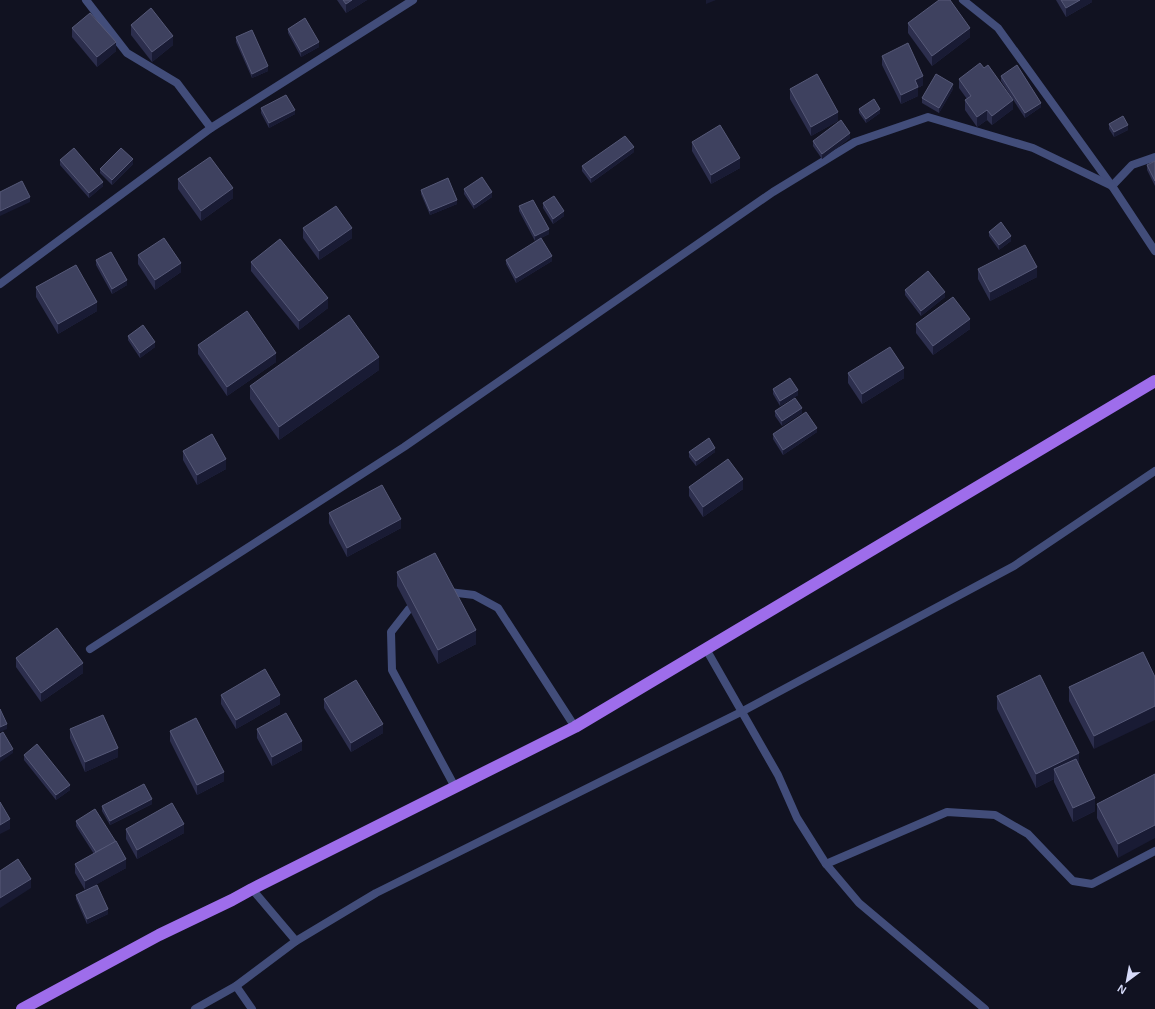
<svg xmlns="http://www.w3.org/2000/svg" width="1155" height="1009" font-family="Arial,sans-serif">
<rect width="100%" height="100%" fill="#111221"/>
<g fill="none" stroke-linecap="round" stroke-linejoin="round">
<g stroke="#424d7a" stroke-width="8">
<polyline points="1112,186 1132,165 1155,157"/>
<polyline points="449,592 474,595 498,608 575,727"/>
<polyline points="409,609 391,632 392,670 455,787"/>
<polyline points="706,649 778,775 797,818 826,864 859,903 985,1009"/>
<polyline points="826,864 947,812 995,815 1028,834 1073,881 1092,884 1155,851"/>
<polyline points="252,889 296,941"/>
<polyline points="236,986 252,1009"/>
<polyline points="195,1009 236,986 296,941 376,893 741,712 1014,566 1155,471"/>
</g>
<g stroke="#424d7a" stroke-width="8">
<polyline points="86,0 127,53 177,83 211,128"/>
<polyline points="963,0 998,28 1112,186 1155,251"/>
<polyline points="0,284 211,128 413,0"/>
<polyline points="90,649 404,447 773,192 855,142 928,117 1033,148 1112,186"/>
</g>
<polyline stroke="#9e6deb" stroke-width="12" points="22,1009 159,935 232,900 252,889 575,727 1155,381"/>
</g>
<g fill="#2c2e4d">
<polygon points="337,0 367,0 346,13"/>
<polygon points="1056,0 1092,0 1092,2 1066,17"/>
<polygon points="908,23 970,37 932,66 908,33"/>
<polygon points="131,25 173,45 152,62 131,35"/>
<polygon points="72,28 116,51 97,67 72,37"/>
<polygon points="288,29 319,47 301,57 288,33"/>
<polygon points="236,37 268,71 252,78 236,42"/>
<polygon points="882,56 923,85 918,88 918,96 901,104 882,65"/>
<polygon points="1001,76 1041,107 1025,118 1001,81"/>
<polygon points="959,79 1013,109 992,125 987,120 977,127 965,110 965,100 967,99 959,88"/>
<polygon points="790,89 838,121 811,136 790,99"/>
<polygon points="953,89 939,113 922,103 922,98"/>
<polygon points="261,108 295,114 269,128 261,113"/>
<polygon points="859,109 880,113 866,123 859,113"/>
<polygon points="1109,124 1128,130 1114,137 1109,129"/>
<polygon points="850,138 822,159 813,146 813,141"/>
<polygon points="692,142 740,168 711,184 692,151"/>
<polygon points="634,152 591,183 582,171 582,166"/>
<polygon points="60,160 103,186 89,198 60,165"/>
<polygon points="1155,161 1155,186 1147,170 1147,165"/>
<polygon points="133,164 112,185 100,173 100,169"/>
<polygon points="178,179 233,198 201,221 178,189"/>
<polygon points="464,189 492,197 474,209 464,194"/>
<polygon points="421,190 457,204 430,215 421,194"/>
<polygon points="543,203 564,216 553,224 543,208"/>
<polygon points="519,206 549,234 535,241 519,211"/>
<polygon points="303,228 352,238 319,260 303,238"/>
<polygon points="989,232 1011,241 999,250 989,236"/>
<polygon points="138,255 181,272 155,290 138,264"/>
<polygon points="96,260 127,285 112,294 96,265"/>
<polygon points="506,260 552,261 516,283 506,264"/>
<polygon points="251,262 328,308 299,330 251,271"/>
<polygon points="978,269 1037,277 990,301 978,279"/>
<polygon points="36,287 97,311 58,334 36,297"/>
<polygon points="905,290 945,297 921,316 905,295"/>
<polygon points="916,324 970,329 933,355 916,333"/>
<polygon points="128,336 155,347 140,358 128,340"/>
<polygon points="198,345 276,362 227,396 198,354"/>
<polygon points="379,370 279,440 250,399 250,386"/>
<polygon points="848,373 904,378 862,404 848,383"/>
<polygon points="773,389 798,395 780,406 773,394"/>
<polygon points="775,411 802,413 782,426 775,416"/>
<polygon points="817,432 783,455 773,439 773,434"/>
<polygon points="183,451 226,469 197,485 183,460"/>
<polygon points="689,452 715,452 696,466 689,457"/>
<polygon points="689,487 743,489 703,517 689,496"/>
<polygon points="329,513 401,528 347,557 329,523"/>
<polygon points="397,572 476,644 438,664 397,586"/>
<polygon points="1143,652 1094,749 1069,701 1069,687"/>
<polygon points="16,658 83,673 41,702 16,667"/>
<polygon points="221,695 280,704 236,729 221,704"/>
<polygon points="997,696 1079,766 1095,811 1073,822 1054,782 1054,779 1036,788 997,709"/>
<polygon points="324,699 383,733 351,752 324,708"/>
<polygon points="70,729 118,757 85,772 70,738"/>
<polygon points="257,729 302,750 272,766 257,738"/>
<polygon points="170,731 224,781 197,795 170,741"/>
<polygon points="24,755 70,790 56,800 24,760"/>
<polygon points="1155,774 1118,858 1097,818 1097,804"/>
<polygon points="152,804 110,825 102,811 102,806"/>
<polygon points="76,821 126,868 93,886 108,914 87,924 76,899 76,895 85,890 75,873 75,864 94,854 76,826"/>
<polygon points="126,829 184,833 137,859 126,839"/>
</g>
<g fill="#191b34">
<polygon points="352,0 367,0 346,13 346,4"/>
<polygon points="706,0 716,0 706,4"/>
<polygon points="1080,0 1092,0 1092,2 1066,17 1066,8"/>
<polygon points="970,28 970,37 932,66 932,56"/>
<polygon points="173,36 173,45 152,62 152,52"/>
<polygon points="116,42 116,51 97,67 97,57"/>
<polygon points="319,42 319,47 301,57 301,52"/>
<polygon points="268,66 268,71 252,78 252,74"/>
<polygon points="923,76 923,85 918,88 918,96 901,104 901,95 915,80"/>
<polygon points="953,84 953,89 939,113 939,108"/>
<polygon points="1013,100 1013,109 992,125 992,116"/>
<polygon points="1041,103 1041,107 1025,118 1025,113"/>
<polygon points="880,109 880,113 866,123 866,119"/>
<polygon points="295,110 295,114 269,128 269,123"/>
<polygon points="987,110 987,120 977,127 977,117"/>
<polygon points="838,112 838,121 811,136 811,127"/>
<polygon points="1128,125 1128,130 1114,137 1114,132"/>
<polygon points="850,133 850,138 822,159 822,154"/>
<polygon points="634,147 634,152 591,183 591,178"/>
<polygon points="740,158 740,168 711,184 711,175"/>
<polygon points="133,159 133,164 112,185 112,180"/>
<polygon points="103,182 103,186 89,198 89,193"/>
<polygon points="233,188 233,198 201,221 201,211"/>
<polygon points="492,192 492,197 474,209 474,205"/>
<polygon points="30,197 30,202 0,216 0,211"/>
<polygon points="457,200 457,204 430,215 430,211"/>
<polygon points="564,211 564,216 553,224 553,219"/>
<polygon points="352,228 352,238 319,260 319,251"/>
<polygon points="549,229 549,234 535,241 535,236"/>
<polygon points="1011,236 1011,241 999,250 999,245"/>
<polygon points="552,256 552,261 516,283 516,278"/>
<polygon points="181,263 181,272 155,290 155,280"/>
<polygon points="1037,267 1037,277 990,301 990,292"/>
<polygon points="127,280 127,285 112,294 112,289"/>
<polygon points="945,292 945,297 921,316 921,311"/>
<polygon points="328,298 328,308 299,330 299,321"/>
<polygon points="97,302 97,311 58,334 58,324"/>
<polygon points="970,319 970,329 933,355 933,346"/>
<polygon points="155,342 155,347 140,358 140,353"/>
<polygon points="276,353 276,362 227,396 227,387"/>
<polygon points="379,357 379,370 279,440 279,427"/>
<polygon points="904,368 904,378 862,404 862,394"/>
<polygon points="798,390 798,395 780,406 780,401"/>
<polygon points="802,408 802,413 782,426 782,421"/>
<polygon points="817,428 817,432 783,455 783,450"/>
<polygon points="715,448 715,452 696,466 696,461"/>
<polygon points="226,459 226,469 197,485 197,475"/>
<polygon points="743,479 743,489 703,517 703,507"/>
<polygon points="401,519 401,528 347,557 347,548"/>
<polygon points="476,630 476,644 438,664 438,650"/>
<polygon points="83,663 83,673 41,702 41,693"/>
<polygon points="280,695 280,704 236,729 236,720"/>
<polygon points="1155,706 1155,720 1094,749 1094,736"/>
<polygon points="7,724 7,729 0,732 0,727"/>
<polygon points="383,724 383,733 351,752 351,743"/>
<polygon points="302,741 302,750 272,766 272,757"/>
<polygon points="118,748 118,757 85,772 85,762"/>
<polygon points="13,749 13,753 0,762 0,757"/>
<polygon points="1079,753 1079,767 1054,769 1054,779 1036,788 1036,774"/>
<polygon points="224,772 224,781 197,795 197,785"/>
<polygon points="70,785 70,790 56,800 56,795"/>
<polygon points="1095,798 1095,811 1073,822 1073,808"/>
<polygon points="152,799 152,804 110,825 110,821"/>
<polygon points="10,819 10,829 0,834 0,825"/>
<polygon points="184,824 184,833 137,859 137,850"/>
<polygon points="1155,825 1155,838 1118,858 1118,844"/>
<polygon points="126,859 126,868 85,891 85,881"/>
<polygon points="31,879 31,888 0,908 0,898"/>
<polygon points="108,909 108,914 87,924 87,919"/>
</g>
<g fill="#3e415f" stroke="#565978">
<polygon points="343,0 352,0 346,4"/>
<polygon points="939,0 950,0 970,28 932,56 908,23"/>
<polygon points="1061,0 1080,0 1066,8"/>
<polygon points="151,8 173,36 152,52 131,25"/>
<polygon points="90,13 116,42 97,57 72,28"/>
<polygon points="305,18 319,42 301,52 288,29"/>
<polygon points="252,30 268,66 252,74 236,37"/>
<polygon points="908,43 923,76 915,80 918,87 901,95 882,56"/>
<polygon points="980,63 984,68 988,65 1013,100 992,116 987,110 977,117 965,100 971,96 959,79"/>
<polygon points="1017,65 1041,103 1025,113 1001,76"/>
<polygon points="817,74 838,112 811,127 790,89"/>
<polygon points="936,74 953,84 939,108 922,98"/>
<polygon points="286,95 295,110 269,123 261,108"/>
<polygon points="874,99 880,109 866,119 859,109"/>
<polygon points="1123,116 1128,125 1114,132 1109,124"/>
<polygon points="841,120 850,133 822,154 813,141"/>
<polygon points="720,125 740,158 711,175 692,142"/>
<polygon points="625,136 634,147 591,178 582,166"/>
<polygon points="74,148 103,182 89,193 60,160"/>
<polygon points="121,148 133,159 112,180 100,169"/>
<polygon points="210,157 233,188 201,211 178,179"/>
<polygon points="1155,161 1155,181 1147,165"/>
<polygon points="482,177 492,192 474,205 464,189"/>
<polygon points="448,178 457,200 430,211 421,190"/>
<polygon points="22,181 30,197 0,211 0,192"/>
<polygon points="554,196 564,211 553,219 543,203"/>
<polygon points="533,200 549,229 535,236 519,206"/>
<polygon points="336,206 352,228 319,251 303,228"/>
<polygon points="1001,222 1011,236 999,245 989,232"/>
<polygon points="164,238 181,263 155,280 138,255"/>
<polygon points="541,238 552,256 516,278 506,260"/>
<polygon points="280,239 328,298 299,321 251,262"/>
<polygon points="1025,245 1037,267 990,292 978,269"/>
<polygon points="111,252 127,280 112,289 96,260"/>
<polygon points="76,265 97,302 58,324 36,287"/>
<polygon points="928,271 945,292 921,311 905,290"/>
<polygon points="953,297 970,319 933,346 916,324"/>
<polygon points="247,311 276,353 227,387 198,345"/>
<polygon points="349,315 379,357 279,427 250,386"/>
<polygon points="143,325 155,342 140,353 128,336"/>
<polygon points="890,347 904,368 862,394 848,373"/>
<polygon points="790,378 798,390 780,401 773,389"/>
<polygon points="795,398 802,408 782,421 775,411"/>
<polygon points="806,412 817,428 783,450 773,434"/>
<polygon points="212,434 226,459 197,475 183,451"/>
<polygon points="709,438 715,448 696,461 689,452"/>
<polygon points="728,459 743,479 703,507 689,487"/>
<polygon points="382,485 401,519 347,548 329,513"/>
<polygon points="435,553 476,630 438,650 397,572"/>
<polygon points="57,628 83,663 41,693 16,658"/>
<polygon points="1143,652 1155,677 1155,706 1094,736 1069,687"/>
<polygon points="265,669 280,695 236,720 221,695"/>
<polygon points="1040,675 1079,753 1036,774 997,696"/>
<polygon points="356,680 383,724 351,743 324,699"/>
<polygon points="0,709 7,724 0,727"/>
<polygon points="286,713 302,741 272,757 257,729"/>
<polygon points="103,715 118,748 85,762 70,729"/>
<polygon points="196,718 224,772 197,785 170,731"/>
<polygon points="3,732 13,749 0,757 0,734"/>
<polygon points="37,744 70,785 56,795 24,755"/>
<polygon points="1076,759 1095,798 1073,808 1054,769"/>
<polygon points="1155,774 1155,825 1118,844 1097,804"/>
<polygon points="144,784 152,799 110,821 102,806"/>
<polygon points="0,802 10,819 0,825"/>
<polygon points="172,803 184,824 137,850 126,829"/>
<polygon points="95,809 116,842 96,852 76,821"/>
<polygon points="116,841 126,859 85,881 75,864"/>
<polygon points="18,859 31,879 0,898 0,871"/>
<polygon points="97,885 108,909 87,919 76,895"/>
</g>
<g transform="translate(1127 981) rotate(212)" stroke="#111221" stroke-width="3" paint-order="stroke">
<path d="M0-3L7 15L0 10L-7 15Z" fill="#d7dbf9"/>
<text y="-6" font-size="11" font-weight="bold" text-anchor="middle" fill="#d7dbf9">N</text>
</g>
</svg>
